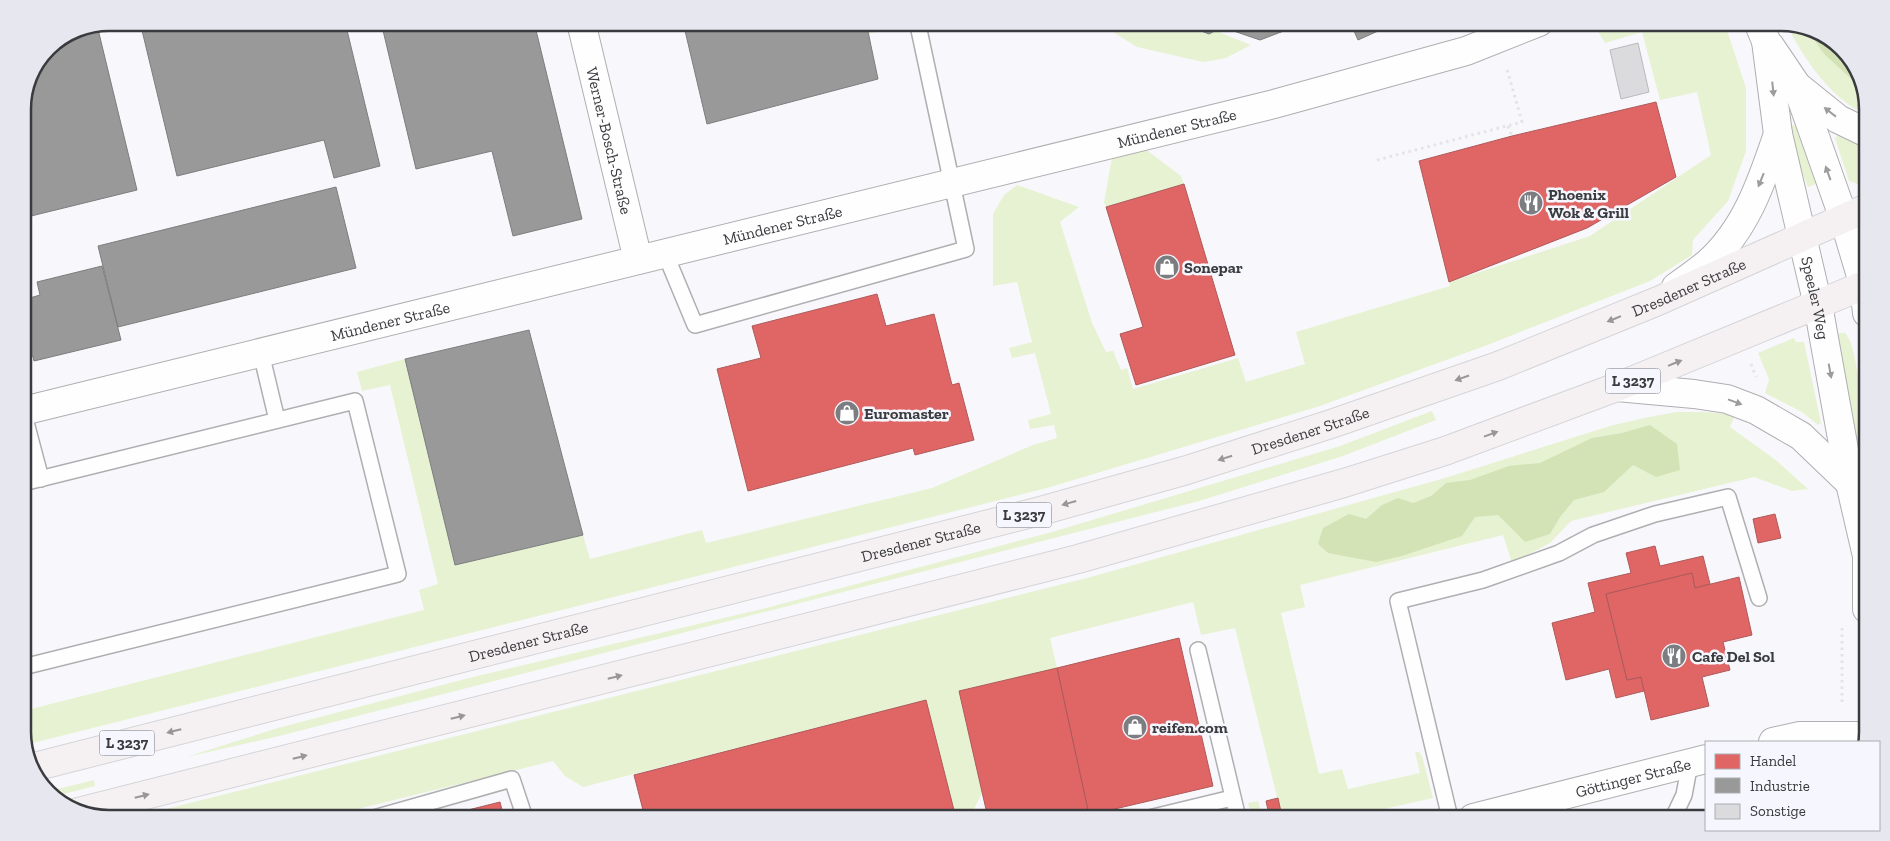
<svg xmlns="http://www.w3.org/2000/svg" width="1890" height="841" font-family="'Zilla Slab',serif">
<rect width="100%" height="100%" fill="#f8f8fc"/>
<g fill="#e6f2d1">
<polygon points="1608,22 1721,22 1727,30 1746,88 1746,151 1728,201 1693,240 1692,255 1650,281 1490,344 1320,406 1047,488 25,745 23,738 23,711 424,610 419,590 438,584 390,385 362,391 357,372 405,359 455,565 583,535 590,559 702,530 706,543 932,488 1033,445 1057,438 1054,425 1030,429 1028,420 1051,414 1035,353 1012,358 1009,348 1032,342 1017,282 993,286 993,214 1004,195 1017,185 1079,207 1060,222 1092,323 1106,352 1113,351 1121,370 1127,368 1133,389 1238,358 1246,382 1305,364 1296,332 1450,286 1449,282 1590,236 1711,155 1697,92 1660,100 1642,32 1605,43 1596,28"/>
<polygon points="866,23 903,23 903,24 869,34"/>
<polygon points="1106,23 1178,23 1209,34 1216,31 1251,45 1226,58 1203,62 1137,47 1116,34"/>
<path d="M1786,24L1810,28V34L1824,54L1862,89L1867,104V116C1828,95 1807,63 1786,24Z"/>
<polygon points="1795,125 1816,184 1808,187 1797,160 1790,126"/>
<polygon points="1838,135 1867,149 1867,179 1858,184 1849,181 1835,138"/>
<polygon points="1145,149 1181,176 1184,184 1106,207 1104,202 1112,158"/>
<path d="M1840,333H1845C1860,348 1862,426 1864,448L1859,449L1837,337Z"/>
<polygon points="1794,338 1796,342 1804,342 1821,423 1818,425 1802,412 1765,393 1769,379 1758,353"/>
<polygon points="1432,411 1436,420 1343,456 1199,501 279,736 186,757 278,728 469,678 766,608 1052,532 1340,446"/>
<polygon points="1676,412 1706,412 1735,415 1730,427 1777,461 1808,489 1792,491 1754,477 1571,521 1550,543 1512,563 1503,535 1300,585 1305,607 1281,613 1319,774 1342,769 1348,789 1420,773 1415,752 1419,752 1422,756 1433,798 1344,818 1278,818 1282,817 1235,628 1201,635 1193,602 1050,638 1057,668 960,691 982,793 973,811 975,818 956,818 925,700 583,787 565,776 553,761 321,818 130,818 1087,578 1445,478 1610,426 1644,418"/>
<polygon points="94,780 95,786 56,796 49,791"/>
<polygon points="1258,801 1263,818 1252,818 1248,803"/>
</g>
<g fill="#d4e3b6">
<polygon points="1810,28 1814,29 1853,61 1862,89 1824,54 1810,34"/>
<polygon points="1650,425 1677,444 1680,470 1656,477 1633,465 1604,492 1574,500 1560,517 1550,534 1525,542 1498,515 1475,517 1462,536 1402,556 1376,562 1328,553 1318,544 1323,528 1349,514 1366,519 1382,505 1398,498 1413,503 1431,496 1446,483 1470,480 1509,466 1540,463 1592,438 1622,433"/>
</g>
<g fill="#e06666" stroke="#ae595a">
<polygon points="1656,102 1676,177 1587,228 1449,282 1419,161 1512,136"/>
<polygon points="1184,184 1235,355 1136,385 1120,334 1143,327 1106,207"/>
<polygon points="877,294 886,326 934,314 952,385 959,383 974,440 915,455 913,448 748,491 717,369 761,358 752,326"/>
<polygon points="1775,514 1781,538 1758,543 1753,519"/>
<polygon points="1655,546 1660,566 1703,556 1710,584 1695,588 1692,573 1606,594 1627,680 1641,677 1644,691 1616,698 1609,669 1566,680 1552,623 1595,612 1588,583 1631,573 1626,553"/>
<polygon points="1692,573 1695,588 1739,577 1752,635 1723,642 1730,670 1702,677 1709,706 1651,720 1641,677 1627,680 1606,594"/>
<polygon points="1179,638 1213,786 1089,815 1057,668"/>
<polygon points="1057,668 1089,815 1075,818 988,818 959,691"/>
<polygon points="926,700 956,818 645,818 634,775"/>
<polygon points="1278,798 1281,812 1269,815 1266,801"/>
<polygon points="500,802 504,818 434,818 444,816"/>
</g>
<g fill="#999" stroke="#7c7d7e">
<polygon points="140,22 345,22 380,166 334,178 324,140 177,176"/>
<polygon points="381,22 534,22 582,219 513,236 492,151 416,169"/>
<polygon points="683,22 866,22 878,79 707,124"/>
<polygon points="1178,22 1291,22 1289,29 1260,40 1222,27 1209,34"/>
<polygon points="1350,22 1398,22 1358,40"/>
<polygon points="97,25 137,190 23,218 23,104 48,48 76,29"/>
<polygon points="336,187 356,268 118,327 98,246"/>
<polygon points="102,266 121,340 34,361 33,356 23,359 23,300 40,295 37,282"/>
<polygon points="529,330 583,535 455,565 405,359"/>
</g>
<polygon fill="#dbdbde" stroke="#b9babd" points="1638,43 1649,92 1621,99 1610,50"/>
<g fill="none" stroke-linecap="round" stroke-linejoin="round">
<defs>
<g id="service">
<polyline points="665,253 695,325 966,249 919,30 923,22"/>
<polyline points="261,353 277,420"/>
<polyline points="23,411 41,479"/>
<polyline points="23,483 355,401 398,574 23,667"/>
<polyline points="1198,650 1238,818"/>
<polyline points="374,818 512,779 525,818"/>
<polyline points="1149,818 1232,798"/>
<polyline points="1450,818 1398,601 1483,580 1559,553 1593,535 1655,514 1728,497 1759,598"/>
<polyline points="1673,818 1684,795 1690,763"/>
</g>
<g id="minor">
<path id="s1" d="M581,22L638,260"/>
<polyline points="1758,22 1766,41"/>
<path id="s2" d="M23,411L1274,104L1466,51L1539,22"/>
<polyline points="1773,742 1800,736 1867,736"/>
<path id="s3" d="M1473,818L1706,759"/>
</g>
<g id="tertiary">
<path id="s4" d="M1766,41L1778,134L1818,305L1850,483L1867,556"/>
<polyline points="1770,46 1797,86 1844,219 1864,286 1867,313"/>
<polyline points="1797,86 1838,119 1867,133"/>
<path d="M1676,287C1686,280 1697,272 1707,264C1746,230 1762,181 1778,134"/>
<polyline points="1617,387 1694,394 1727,399 1756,410 1801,436 1850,483"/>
<polyline points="1867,548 1867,609"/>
</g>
<g id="primary">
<path id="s5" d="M34,767L1044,510L1187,470L1331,424L1498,366L1658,301L1867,208"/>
<polyline points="78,812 1078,559 1344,483 1445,451 1617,387 1867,284"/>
</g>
</defs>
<use href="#service" stroke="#afafb2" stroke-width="18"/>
<use href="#minor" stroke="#afafb2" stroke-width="30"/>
<use href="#tertiary" stroke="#afafb2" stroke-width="30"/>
<use href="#primary" stroke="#d5d5d8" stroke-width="30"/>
<g stroke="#e4e4e5" stroke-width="3" stroke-dasharray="2.5 4" stroke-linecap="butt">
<polyline points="1508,126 1512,136"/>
<polyline points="1377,160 1522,122 1507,69"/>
<polyline points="1751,364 1756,377"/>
<polyline points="1842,628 1842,705"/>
</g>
<use href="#service" stroke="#fefeff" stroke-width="15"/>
<use href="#minor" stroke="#fefeff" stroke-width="28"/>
<use href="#tertiary" stroke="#fefeff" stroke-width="28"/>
<use href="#primary" stroke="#f5f0f2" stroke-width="28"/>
</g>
<defs><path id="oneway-solid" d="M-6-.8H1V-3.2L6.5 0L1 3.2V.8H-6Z" transform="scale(1.25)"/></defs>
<g fill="#9c9c9e">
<use href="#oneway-solid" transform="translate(1773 89) rotate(84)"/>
<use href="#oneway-solid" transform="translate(1830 112) rotate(-142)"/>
<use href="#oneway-solid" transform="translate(1828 173) rotate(-110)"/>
<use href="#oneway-solid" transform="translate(1761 180) rotate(112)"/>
<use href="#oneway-solid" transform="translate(1830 371) rotate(80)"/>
<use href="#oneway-solid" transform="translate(1735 402) rotate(20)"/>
</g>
<g fill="#989698">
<use href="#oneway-solid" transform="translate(1614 319) rotate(158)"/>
<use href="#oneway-solid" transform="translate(1675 363) rotate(-22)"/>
<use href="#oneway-solid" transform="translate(1462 378) rotate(161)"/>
<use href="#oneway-solid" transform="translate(1491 434) rotate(-20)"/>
<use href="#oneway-solid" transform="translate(1225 458) rotate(162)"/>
<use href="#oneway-solid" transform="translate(1069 503) rotate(164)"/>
<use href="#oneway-solid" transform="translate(615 677) rotate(-14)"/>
<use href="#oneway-solid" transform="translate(458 717) rotate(-14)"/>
<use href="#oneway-solid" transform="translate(174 731) rotate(166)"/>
<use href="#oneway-solid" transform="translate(300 757) rotate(-14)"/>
<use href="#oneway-solid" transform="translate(142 796) rotate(-14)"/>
</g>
<defs>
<symbol id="restaurant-disc" viewBox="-11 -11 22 22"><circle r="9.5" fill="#7c7d80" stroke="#f6f7fe"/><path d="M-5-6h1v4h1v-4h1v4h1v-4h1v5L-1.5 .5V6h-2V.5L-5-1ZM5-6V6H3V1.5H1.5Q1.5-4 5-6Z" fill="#fff"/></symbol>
<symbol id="shop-disc" viewBox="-11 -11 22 22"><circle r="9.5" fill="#7c7d80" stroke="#f6f7fe"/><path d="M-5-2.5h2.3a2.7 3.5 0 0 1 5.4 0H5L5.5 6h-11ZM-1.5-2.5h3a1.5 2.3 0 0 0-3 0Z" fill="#fff"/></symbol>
</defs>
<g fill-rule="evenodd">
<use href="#restaurant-disc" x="1517" y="189" width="28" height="28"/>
<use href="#shop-disc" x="1153" y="253" width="28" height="28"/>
<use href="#shop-disc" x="833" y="399" width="28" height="28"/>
<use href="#restaurant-disc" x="1660" y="642" width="28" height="28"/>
<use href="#shop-disc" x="1121" y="713" width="28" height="28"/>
</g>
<g text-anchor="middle" stroke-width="5" stroke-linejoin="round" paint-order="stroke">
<g fill="#f6f7fe" stroke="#727378" stroke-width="1">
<rect x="1605.5" y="368.5" width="55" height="25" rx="4"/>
<rect x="996.5" y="502.5" width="55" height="25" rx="4"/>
<rect x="99.5" y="730.5" width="55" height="25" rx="4"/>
</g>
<g font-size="15" font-weight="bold" fill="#3a3b3e">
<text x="1633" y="386">L 3237</text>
<text x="1024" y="520">L 3237</text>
<text x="127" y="748">L 3237</text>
</g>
<g font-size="16" fill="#3a3b3e" stroke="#f6f7fe">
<text dy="6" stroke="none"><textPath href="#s2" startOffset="1188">Mündener Straße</textPath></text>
<text dy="6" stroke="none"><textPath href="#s1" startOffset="122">Werner-Bosch-Straße</textPath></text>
<text dy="6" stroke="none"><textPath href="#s2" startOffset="782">Mündener Straße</textPath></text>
<text dy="6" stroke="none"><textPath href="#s5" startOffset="1725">Dresdener Straße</textPath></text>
<text dy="6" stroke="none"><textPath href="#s4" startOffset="262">Speeler Weg</textPath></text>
<text dy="6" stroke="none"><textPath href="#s2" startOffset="378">Mündener Straße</textPath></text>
<text dy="6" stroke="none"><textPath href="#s5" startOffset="1320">Dresdener Straße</textPath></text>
<text dy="6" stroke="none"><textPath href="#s5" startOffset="915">Dresdener Straße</textPath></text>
<text dy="6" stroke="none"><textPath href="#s5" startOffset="510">Dresdener Straße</textPath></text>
<text dy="6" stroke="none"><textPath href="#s3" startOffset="165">Göttinger Straße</textPath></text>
</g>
<g font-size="16" font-weight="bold" fill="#3a3b3e" stroke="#f6f7fe" text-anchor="start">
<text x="1548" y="200">Phoenix<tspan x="1548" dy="18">Wok &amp; Grill</tspan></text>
<text x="1184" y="273">Sonepar</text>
<text x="864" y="419">Euromaster</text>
<text x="1692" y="662">Cafe Del Sol</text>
<text x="1152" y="733">reifen.com</text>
</g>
</g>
<path d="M0 0H1890V841H0ZM109 31H1781A78 78 0 0 1 1859 109V732A78 78 0 0 1 1781 810H109A78 78 0 0 1 31 732V109A78 78 0 0 1 109 31Z" fill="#e7e8ef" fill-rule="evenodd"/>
<path fill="none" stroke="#3a3b3e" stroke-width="2.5" d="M109 31H1781A78 78 0 0 1 1859 109V732A78 78 0 0 1 1781 810H109A78 78 0 0 1 31 732V109A78 78 0 0 1 109 31Z"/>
<rect x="1705" y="741" width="175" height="90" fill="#f6f7fe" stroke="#abacb1"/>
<rect x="1715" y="754" width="25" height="15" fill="#e06666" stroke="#abacb1"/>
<text x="1750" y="766" font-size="15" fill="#3a3b3e">Handel</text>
<rect x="1715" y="778" width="25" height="15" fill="#999999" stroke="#abacb1"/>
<text x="1750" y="791" font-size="15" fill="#3a3b3e">Industrie</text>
<rect x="1715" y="804" width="25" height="15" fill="#dbdbde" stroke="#abacb1"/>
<text x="1750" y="816" font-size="15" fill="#3a3b3e">Sonstige</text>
</svg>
